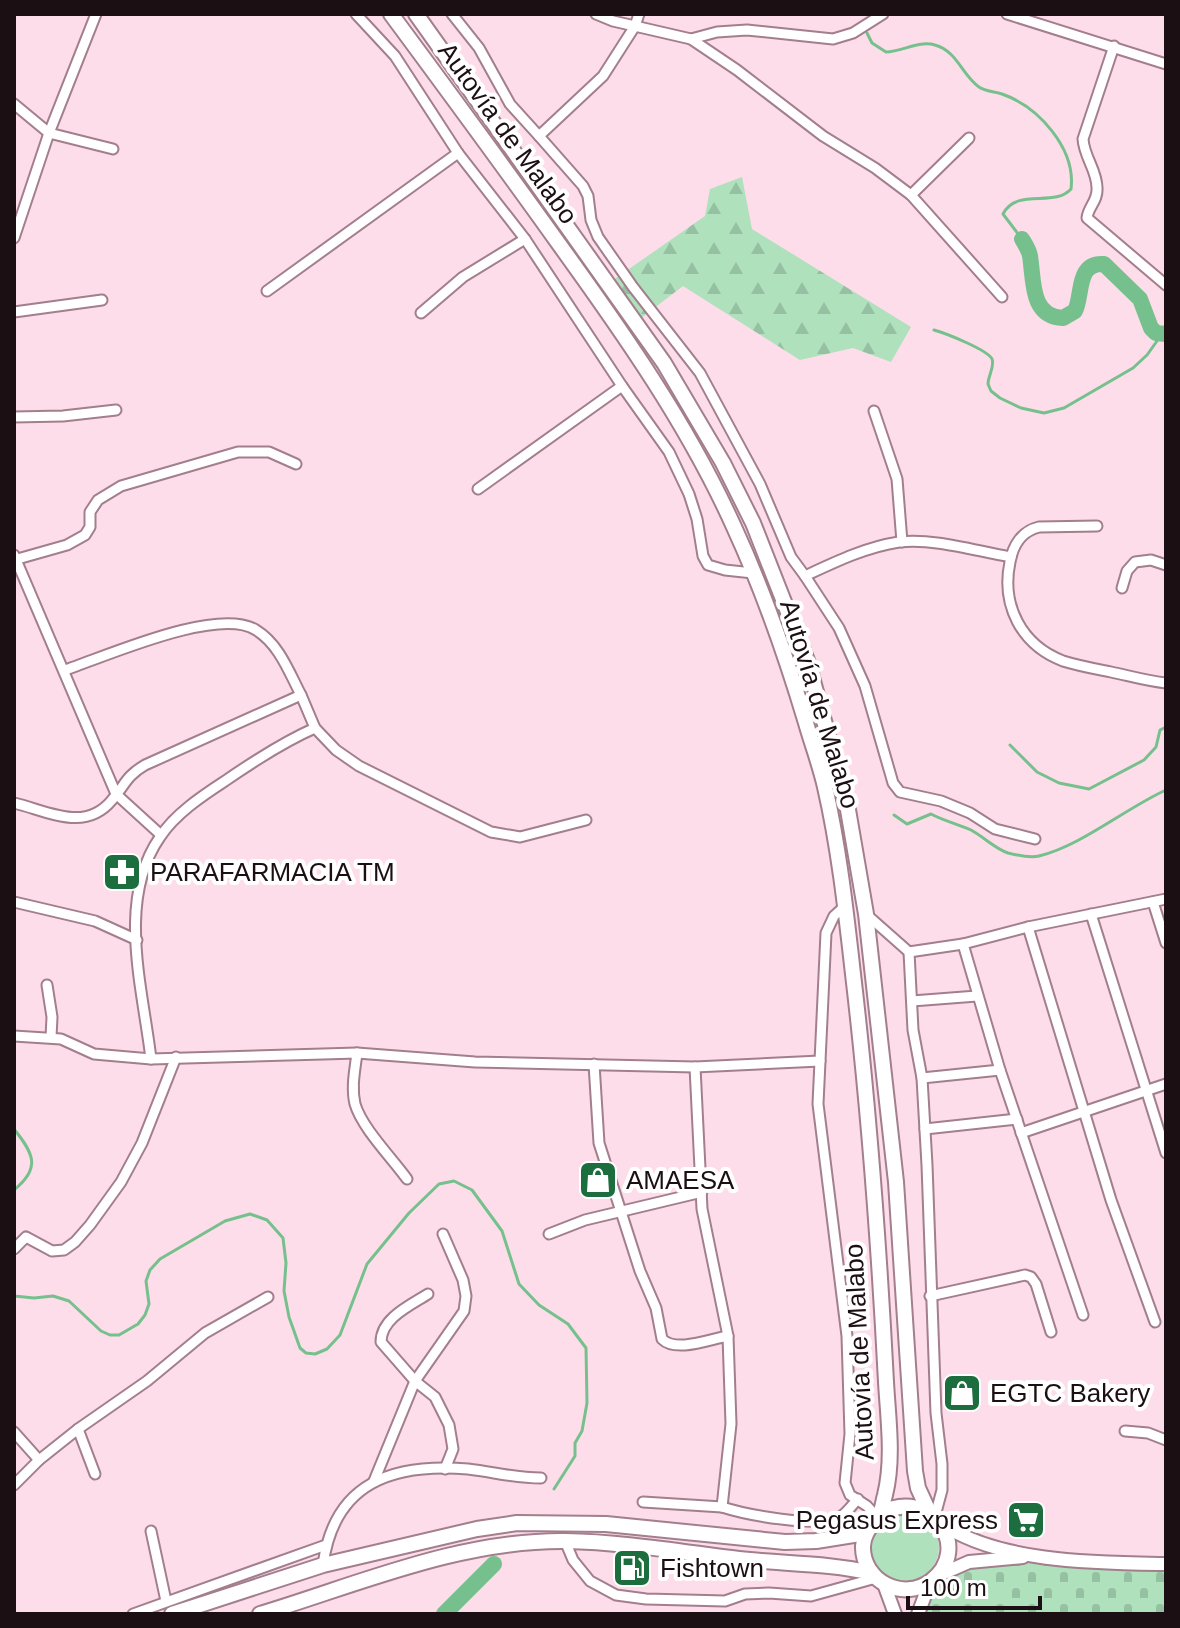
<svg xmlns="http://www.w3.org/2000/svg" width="1180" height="1628" font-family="Arial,sans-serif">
<defs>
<pattern id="forest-firs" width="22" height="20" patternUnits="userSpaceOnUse" patternTransform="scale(2)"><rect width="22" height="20" fill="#aee1bc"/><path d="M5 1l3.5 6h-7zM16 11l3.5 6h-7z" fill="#95c0a1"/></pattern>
<pattern id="cemetery-stones" width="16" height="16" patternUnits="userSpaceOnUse" patternTransform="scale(2)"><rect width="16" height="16" fill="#aee1bc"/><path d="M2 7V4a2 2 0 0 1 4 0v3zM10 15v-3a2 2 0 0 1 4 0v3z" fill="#95c0a1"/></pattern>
</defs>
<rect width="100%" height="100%" fill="#fddde9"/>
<circle fill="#aee1bc" cx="905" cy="1547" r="34"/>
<polygon fill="url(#forest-firs)" points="742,177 752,229 911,327 891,362 853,348 800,360 683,286 632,325 606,285 705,216 710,189"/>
<path fill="url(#cemetery-stones)" d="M1010,1559L1166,1569V1614H923C938,1569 970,1567 1010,1559Z"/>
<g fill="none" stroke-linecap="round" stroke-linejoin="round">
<g stroke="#76c08e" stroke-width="3">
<path d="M867,33L872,43L886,52C902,52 919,40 935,45C957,51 962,75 979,87C986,92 994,91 1002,94C1039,107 1076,149 1071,189C1054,208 1017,187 1003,214L1022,239"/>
<path d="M934,330C945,333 988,350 992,359C995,366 988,376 988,384L991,391L1000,398L1021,408L1044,413L1064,408L1133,368L1147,355L1162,334"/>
<polyline points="1010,745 1037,772 1059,783 1089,789 1144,760 1156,747 1160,730 1166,727"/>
<path d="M894,815L907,824L931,814C944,821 958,824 971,830C984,837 994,848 1008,853C1016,855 1031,858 1039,856C1081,846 1126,808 1166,790"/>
<path d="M14,1129C34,1154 41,1168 14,1190"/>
<polyline points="14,1296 34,1298 53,1296 69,1301 101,1331 110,1335 119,1335 138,1324 145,1315 149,1304 146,1281 150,1270 160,1259 225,1221 250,1214 267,1220 283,1238 286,1263 284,1291 289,1317 300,1348 306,1353 315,1354 327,1349 340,1335 367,1264 409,1213 439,1184 454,1181 472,1190 502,1231 519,1284 539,1305 568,1324 586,1348 587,1403 582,1431 575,1443 575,1456 554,1489"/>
</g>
<g stroke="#76c08e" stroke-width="16">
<path d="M1022,239C1025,244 1029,250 1030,256C1034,280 1030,317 1063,318L1075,311C1083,295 1076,262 1104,264L1140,299L1151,328L1156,333L1166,334"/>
<polyline points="444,1614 494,1564"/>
</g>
<defs>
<g id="street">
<polyline points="356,14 395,56 458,153 525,239 622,386 669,452 689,494 697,519 703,556 708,565 725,570 753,573"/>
<polyline points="452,14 479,48 510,104 539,136 603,76 635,26 639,14"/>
<polyline points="596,14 613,21 691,39 717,32 747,30 833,39 853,33 883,14"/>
<polyline points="1007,14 1166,64"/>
<polyline points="691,39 737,70 823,136 875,168 911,195 1002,297"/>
<path d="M1114,46L1083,139C1084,157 1097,170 1097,188C1098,201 1088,207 1087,218L1166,285"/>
<polyline points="14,104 49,133 113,149"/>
<path d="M539,136L583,186L588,196L591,220L598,237L633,287L700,373L760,484L791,557L805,576C835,562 866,547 899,542C935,538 975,551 1011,557"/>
<polyline points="911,195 969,138"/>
<polyline points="14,238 49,133 96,14"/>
<polyline points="267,291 458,153"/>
<polyline points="14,312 102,300"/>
<polyline points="421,313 463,277 525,239"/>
<polyline points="874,411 897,479 902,542"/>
<polyline points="14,417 63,416 116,410"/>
<polyline points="478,489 622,386"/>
<path d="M1097,526L1039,527C1022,531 1013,545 1010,562C1001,605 1021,645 1063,661C1079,666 1096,669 1111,672C1130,676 1147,681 1166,683"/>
<polyline points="14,555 116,794 161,835"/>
<polyline points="14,560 67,545 85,535 90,527 90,512 98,500 121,486 238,452 269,452 296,464"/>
<polyline points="805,576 839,628 865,686 893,783 900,792 941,801 970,813 995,829 1035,839"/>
<polyline points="1122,588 1127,571 1135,562 1151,560 1166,565"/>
<path d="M65,670C107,656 218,606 256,630C279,644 289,672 301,695"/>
<path d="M14,803C48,811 85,833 112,800C126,784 125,777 145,765L301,695L315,728L336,750L359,766L491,832L520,837L586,820"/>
<polyline points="14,902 95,921 137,940"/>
<polyline points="1153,902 1166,943"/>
<polyline points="845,906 834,916 826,933 818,1104 847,1336 850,1434 845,1483 850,1495 867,1506 877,1517"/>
<polyline points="866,914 909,952"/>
<polyline points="1091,914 1166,1153"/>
<polyline points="1028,927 1111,1200 1155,1322"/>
<polyline points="963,944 1000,1070 1083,1315"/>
<polyline points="47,985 52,1017 51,1037"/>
<polyline points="912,1001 977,996"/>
<polyline points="14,1036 61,1039 94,1054 151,1059 357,1053 475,1062 695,1067 820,1061"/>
<path d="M357,1053C355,1070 351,1087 355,1104C362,1128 392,1158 407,1179"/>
<path d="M151,1059C143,989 116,900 160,837C175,814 202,796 225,781C254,761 283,742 315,728"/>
<path d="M594,1064L599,1143L640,1271L656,1308L662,1339C676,1353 710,1339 728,1336"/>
<path d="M695,1067L702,1209L728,1336L731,1424L722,1507C747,1515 816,1528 840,1517C847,1513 852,1505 858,1499"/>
<polyline points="922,1078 1000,1070"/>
<polyline points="925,1129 1017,1119"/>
<polyline points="1021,1133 1166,1084"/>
<polyline points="549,1234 585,1220 702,1192"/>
<polyline points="14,1249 26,1237 52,1251 64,1250 75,1242 90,1225 121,1182 142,1143 176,1057"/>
<path d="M428,1294C411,1305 381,1318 381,1342L415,1381L435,1397L449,1425L453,1449L445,1469"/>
<polyline points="930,1296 1025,1275 1031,1277 1036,1284 1051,1332"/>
<polyline points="78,1429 95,1474"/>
<polyline points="1125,1431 1148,1433 1166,1440"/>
<polyline points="14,1432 39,1460"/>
<polyline points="374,1481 415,1381 464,1311 466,1296 463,1280 443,1234"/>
<polyline points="14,1485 39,1460 78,1429 147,1381 205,1333 268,1297"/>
<polyline points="643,1502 722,1507"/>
<polyline points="935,1516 942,1490 942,1464 936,1413 927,1165 922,1078 913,1030 909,952 963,944 1028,927 1166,899"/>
<polyline points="151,1531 166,1601"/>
<polyline points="565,1541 573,1560 590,1581 616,1595 646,1599 725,1601 745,1594 769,1593 811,1596 876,1578"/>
<path d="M323,1565C334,1482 393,1463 468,1469C494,1472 514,1478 541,1478"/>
<polyline points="133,1614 326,1545"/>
</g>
<g id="secondary">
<path d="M939,1522C997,1563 1097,1563 1166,1564"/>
<polyline points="937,1576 969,1562 1023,1557"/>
<polyline points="884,1584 895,1614"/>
<polyline points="918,1614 930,1582"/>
</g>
<g id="primary">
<path d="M391,14C448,91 504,167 559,244C624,334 688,425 734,527C763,590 786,656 806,723C812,744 820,765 825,787C839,848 846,912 853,974C869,1110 879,1245 886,1382C888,1418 894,1459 885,1495C883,1501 883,1508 880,1513C873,1525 864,1531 863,1546C862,1581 903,1602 931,1581C974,1548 930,1485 880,1514"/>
<polyline points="416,14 664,363 723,463 753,523 808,663 847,804 866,914 896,1182 915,1471 918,1488 929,1512"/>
<polyline points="172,1614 323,1565 477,1529 517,1523 606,1524 785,1542 816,1541 866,1533"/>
<path d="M260,1614C359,1584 459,1540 565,1541C623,1542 682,1552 739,1559C784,1564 828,1563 872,1573"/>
</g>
</defs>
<use href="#street" stroke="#a37e8d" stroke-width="13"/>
<use href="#secondary" stroke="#a37e8d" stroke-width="16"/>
<use href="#primary" stroke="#a37e8d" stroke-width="18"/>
<use href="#street" stroke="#fff" stroke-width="9"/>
<use href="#secondary" stroke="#fff" stroke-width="12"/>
<use href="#primary" stroke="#fff" stroke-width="14"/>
</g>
<defs>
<symbol id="pharmacy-square" viewBox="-11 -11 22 22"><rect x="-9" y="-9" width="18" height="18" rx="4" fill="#1c6e3f" stroke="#fff"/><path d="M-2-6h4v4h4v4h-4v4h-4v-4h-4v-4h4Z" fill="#fff"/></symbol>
<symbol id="shop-square" viewBox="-11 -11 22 22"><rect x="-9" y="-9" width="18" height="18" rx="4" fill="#1c6e3f" stroke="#fff"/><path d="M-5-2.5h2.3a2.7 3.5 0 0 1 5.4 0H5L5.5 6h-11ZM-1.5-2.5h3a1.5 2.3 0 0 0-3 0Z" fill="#fff"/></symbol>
<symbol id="supermarket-square" viewBox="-11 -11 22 22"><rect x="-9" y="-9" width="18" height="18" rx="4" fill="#1c6e3f" stroke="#fff"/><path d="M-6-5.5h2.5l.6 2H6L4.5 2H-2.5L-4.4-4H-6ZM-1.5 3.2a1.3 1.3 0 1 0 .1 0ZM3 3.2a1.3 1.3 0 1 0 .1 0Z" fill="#fff"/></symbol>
<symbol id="fuel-square" viewBox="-11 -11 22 22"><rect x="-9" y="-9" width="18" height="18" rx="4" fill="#1c6e3f" stroke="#fff"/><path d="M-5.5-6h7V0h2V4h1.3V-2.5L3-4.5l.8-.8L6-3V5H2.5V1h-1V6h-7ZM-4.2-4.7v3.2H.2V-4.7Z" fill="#fff"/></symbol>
</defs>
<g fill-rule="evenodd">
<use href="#pharmacy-square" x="100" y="850" width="44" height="44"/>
<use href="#shop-square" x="576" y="1158" width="44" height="44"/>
<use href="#shop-square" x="940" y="1371" width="44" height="44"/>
<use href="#supermarket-square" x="1004" y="1498" width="44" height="44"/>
<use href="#fuel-square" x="610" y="1546" width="44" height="44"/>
</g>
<g text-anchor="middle" stroke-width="8" stroke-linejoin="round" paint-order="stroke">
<g font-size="26" fill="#1c0f14" stroke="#fff">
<text transform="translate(508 133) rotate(54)" y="9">Autovía de Malabo</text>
<text transform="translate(820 704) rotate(73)" y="9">Autovía de Malabo</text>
<text transform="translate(859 1352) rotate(-93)" y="9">Autovía de Malabo</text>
</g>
<g font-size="26" fill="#1c0f14" stroke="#fff" text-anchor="start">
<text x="150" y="881">PARAFARMACIA TM</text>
<text x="626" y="1189">AMAESA</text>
<text x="990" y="1402">EGTC Bakery</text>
<text x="998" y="1529" text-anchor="end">Pegasus Express</text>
<text x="660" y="1577">Fishtown</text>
</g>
</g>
<rect width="1180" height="1628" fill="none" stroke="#1c0f14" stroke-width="32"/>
<path d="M908 1596v12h132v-12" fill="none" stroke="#1c0f14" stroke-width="4"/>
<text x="920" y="1596" font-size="24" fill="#1c0f14" stroke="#ffffff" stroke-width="6" paint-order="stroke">100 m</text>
</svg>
